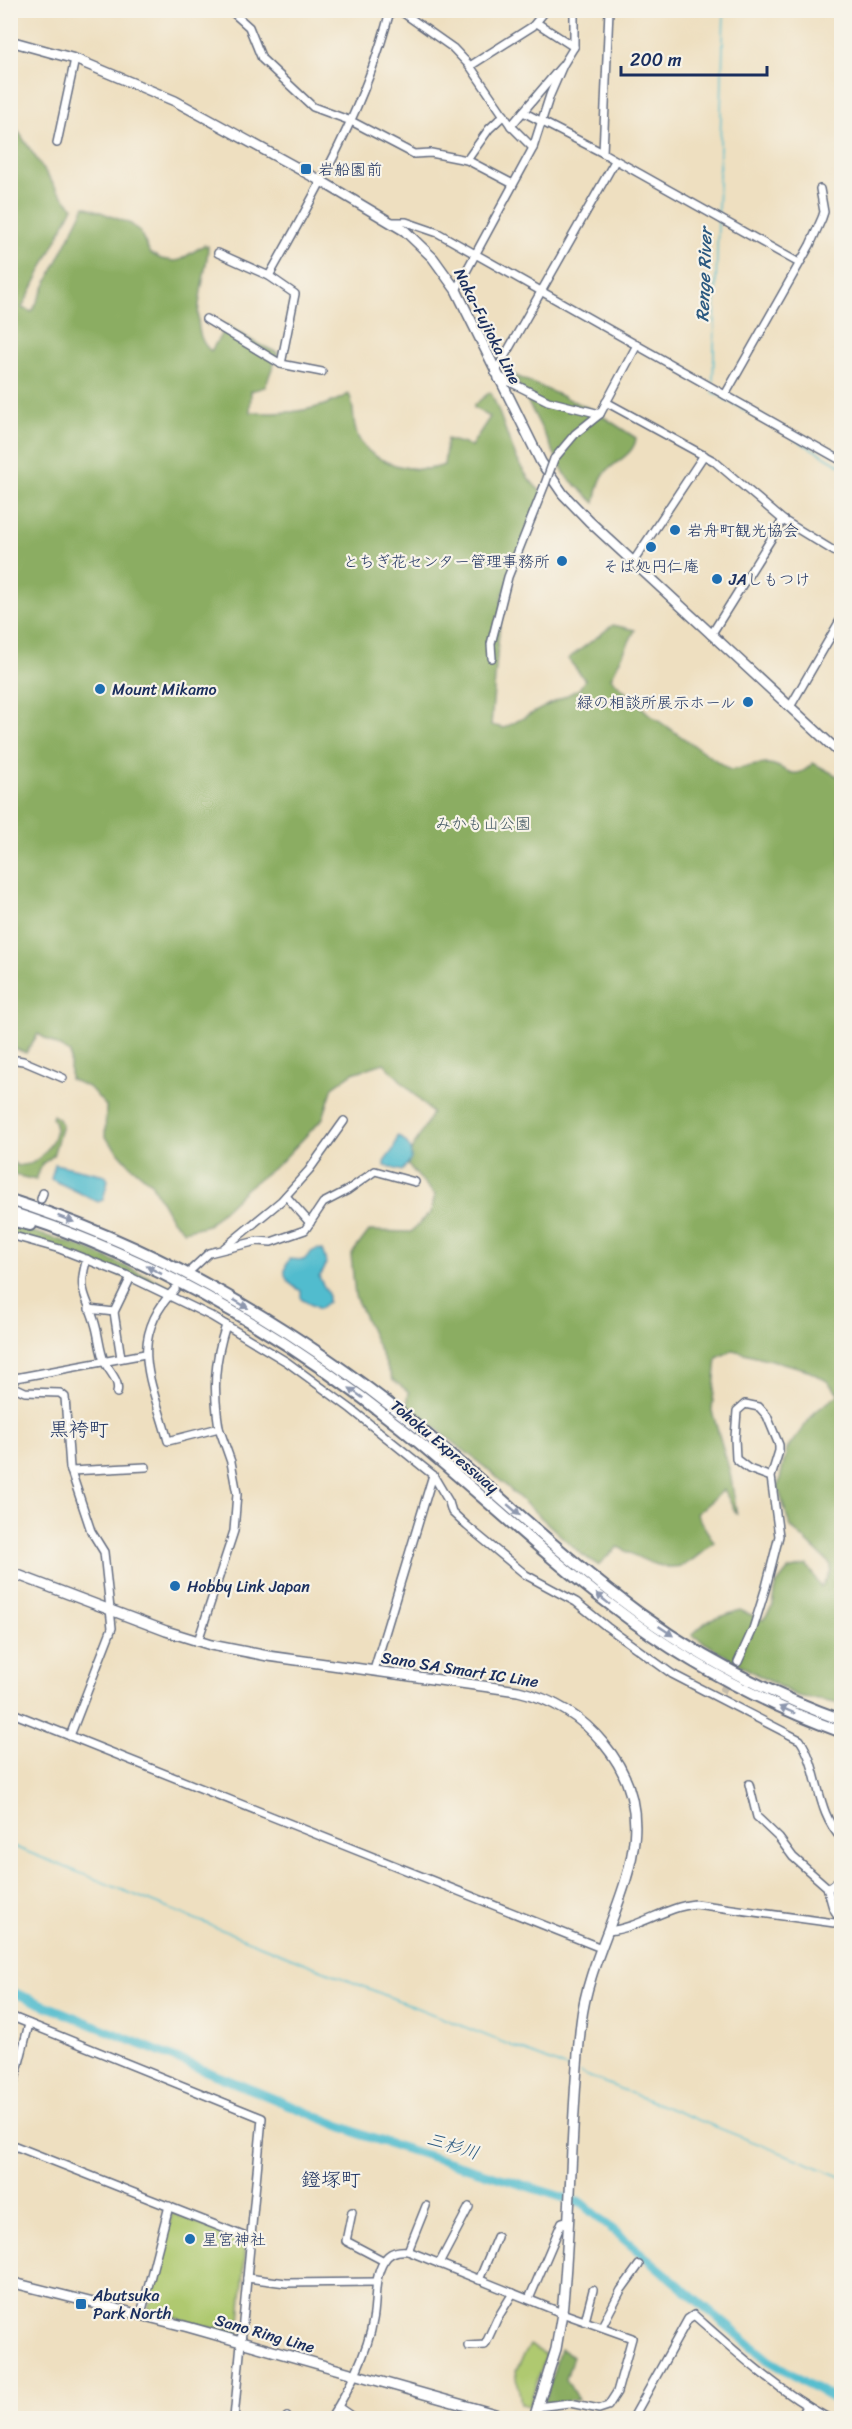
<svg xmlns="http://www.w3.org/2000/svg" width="852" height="2429" font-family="Sriracha,'Klee One',sans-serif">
<rect width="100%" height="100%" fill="#f7f3e8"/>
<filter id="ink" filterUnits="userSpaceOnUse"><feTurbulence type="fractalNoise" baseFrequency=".0167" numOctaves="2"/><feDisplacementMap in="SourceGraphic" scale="12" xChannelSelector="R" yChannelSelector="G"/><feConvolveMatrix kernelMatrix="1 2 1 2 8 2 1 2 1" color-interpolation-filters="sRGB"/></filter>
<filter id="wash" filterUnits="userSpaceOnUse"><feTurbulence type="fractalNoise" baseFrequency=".008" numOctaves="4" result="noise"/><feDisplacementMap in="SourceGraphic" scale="24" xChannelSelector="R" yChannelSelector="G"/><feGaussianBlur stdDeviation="1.35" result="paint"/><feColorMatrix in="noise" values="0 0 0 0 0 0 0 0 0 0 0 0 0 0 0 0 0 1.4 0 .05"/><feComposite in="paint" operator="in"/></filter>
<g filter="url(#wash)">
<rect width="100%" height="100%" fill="#eedfc0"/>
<g fill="#afc96f" stroke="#657c66" stroke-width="1.5">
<polygon points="172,2213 246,2243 239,2335 148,2310"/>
<polygon points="530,2345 546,2355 529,2406 521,2404 516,2370"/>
</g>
<g fill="#8bad62" stroke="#536e60" stroke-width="1.5">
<path d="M10,119L58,191L73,207L22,308L32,312L85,206L131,224L140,232L150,253L161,259L174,261L180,260L204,245L208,246C208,275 184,330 211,351L227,325L254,342L278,353L265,387L251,391L250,412C284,415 319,411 349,394C356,408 351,425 359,439C372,464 419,476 444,465L447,439L471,446L490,417L474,408V405L490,392L491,393C508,428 512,469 544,494L520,559L502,597L491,725L504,728L579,689L585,680L568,659L613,625L635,630L611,678L650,715L730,770C742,769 757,763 769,764C786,765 792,785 813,763L841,778V1704L797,1696L749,1670L692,1635L706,1622L740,1610L763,1620L773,1606L776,1585L788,1570L807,1565L821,1587L831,1571V1565L790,1526L778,1487L787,1449L815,1412L839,1394L827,1381L805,1369L733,1350L717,1358L712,1411L730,1472L737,1515L724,1490L696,1514L714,1542C705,1549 695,1560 684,1565C663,1573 636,1556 618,1547L598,1565L582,1555L492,1473L407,1405L409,1392L393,1380L355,1296L351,1255L369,1231L411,1232L431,1212L435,1195L405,1162L432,1113L384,1063L353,1073L333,1087L323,1118L280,1163L247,1188L208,1225L184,1231L171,1219L151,1183L130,1165L105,1137L106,1106L90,1088L70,1079V1053L38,1034L26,1053L11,1047Z"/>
<path d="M514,375L593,410L636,438C635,455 613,462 604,474C598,482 597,494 595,503L566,476Z"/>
<path d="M53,1115L59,1119L62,1125L53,1156L42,1164L36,1180L14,1175L11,1172V1161L18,1166C22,1164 29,1165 32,1163C44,1157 63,1132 52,1118Z"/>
<polygon points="10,1225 83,1247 173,1288 166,1293 11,1233"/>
<polygon points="560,2349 573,2356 566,2379 578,2400 544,2404"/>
</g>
<g fill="#51bcce" stroke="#367696" stroke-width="1.5">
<path d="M398,1136C408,1142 411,1147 411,1159L402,1171L385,1166L384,1162L393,1150Z"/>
<polygon points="55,1164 105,1175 108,1180 103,1200 98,1202 51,1179"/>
<path d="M317,1249L322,1250C327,1262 328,1266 319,1277L328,1294V1302L319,1309L301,1299V1291C286,1283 280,1274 289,1259L304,1260L311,1252Z"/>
</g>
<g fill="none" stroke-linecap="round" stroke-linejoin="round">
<g stroke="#51bcce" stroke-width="1.5">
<polyline points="718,214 724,10"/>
<polyline points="713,384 718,221"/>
<polyline points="713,392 842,466"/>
<polyline points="10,1845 572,2070"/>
<polyline points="580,2073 842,2177"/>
</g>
<polyline stroke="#51bcce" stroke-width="9" points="10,1991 365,2136 581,2203 768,2360 842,2404"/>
</g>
</g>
<g filter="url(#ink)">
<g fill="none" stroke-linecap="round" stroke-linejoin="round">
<polyline stroke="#c4bcac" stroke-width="7" stroke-dasharray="7 3.5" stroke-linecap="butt" points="722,1692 738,1662"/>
<defs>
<g id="minor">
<polyline points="230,10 249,27 262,59 313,107 351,121 414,154 431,153 467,160 513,184"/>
<polyline points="399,10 453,48 470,66 511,126 533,148"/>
<polyline points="537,23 574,47"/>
<polyline points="470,66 533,26 546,10"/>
<polyline points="523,112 603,153 799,263"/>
<polyline points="511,126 561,67"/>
<polyline points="57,143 75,59"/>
<polyline points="603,153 609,10"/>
<polyline points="467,160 489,129 504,115"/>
<polyline points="393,222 406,222 438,233 842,461"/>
<polyline points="218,253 269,276 295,294 281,364"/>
<path d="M269,276C317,191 366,105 390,11"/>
<polyline points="456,290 533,148 550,95 563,65 574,47 574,10"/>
<polyline points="206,319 281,364 322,372"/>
<polyline points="495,373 615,161"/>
<polyline points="498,379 502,378 548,401 600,414"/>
<polyline points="725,395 810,245 822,218 824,212 820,189"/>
<polyline points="606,402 714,461 783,520 842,556"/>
<polyline points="554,459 575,434 600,414 637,345"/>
<polyline points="633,562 704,455"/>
<polyline points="711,635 783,520"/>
<polyline points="492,658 491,644 508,577 545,484"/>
<polyline points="790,707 842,617"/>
<polyline points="10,1059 23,1061 63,1078"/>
<polyline points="286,1196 310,1223"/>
<polyline points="41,1199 43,1193"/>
<path d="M10,1235L60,1249L126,1275L211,1316L287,1362L351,1409L433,1475L449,1502L452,1512L467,1526L526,1575L576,1602L607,1627L672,1674L800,1740C820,1769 815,1812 842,1839"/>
<polyline points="224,1248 281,1201 309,1170 344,1121"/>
<path d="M87,1259C76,1293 88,1296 96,1327C99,1338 100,1353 105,1363C111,1374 120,1381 117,1393"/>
<polyline points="192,1269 209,1253 257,1241 271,1242 305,1230 323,1203 348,1190 375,1171 415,1182"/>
<path d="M175,1289C126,1340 152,1381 168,1441L219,1428C213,1389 214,1362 226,1325"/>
<polyline points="89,1309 114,1312"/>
<polyline points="121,1358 114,1312 131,1277"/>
<polyline points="10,1379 145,1354"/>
<polyline points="10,1385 25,1392 60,1393 65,1397 70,1468 91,1531 104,1552 112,1628 70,1736"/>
<polyline points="71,1471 146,1467"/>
<polyline points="198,1641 234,1531 237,1494 231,1462 219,1428"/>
<polyline points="738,1662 753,1629 766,1587 779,1536 771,1477 779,1451 779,1445 767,1416 759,1407 745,1404 737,1411 735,1438 736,1459 749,1469 771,1477"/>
<polyline points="374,1670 433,1475"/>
<polyline points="10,1712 601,1948"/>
<polyline points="749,1784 757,1817 779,1838 793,1857 827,1887 833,1908 842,1922"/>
<polyline points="828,1889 842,1877"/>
<path d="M608,1931C639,1928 665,1907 695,1904L842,1924"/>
<polyline points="10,2016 262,2118 234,2418"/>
<polyline points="10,2099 29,2024"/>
<polyline points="10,2144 251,2239"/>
<polyline points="352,2212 346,2241 384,2261"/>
<polyline points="408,2251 426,2206"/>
<polyline points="439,2264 469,2207"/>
<polyline points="247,2278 286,2283 376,2282"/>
<polyline points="479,2280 497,2237"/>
<polyline points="529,2299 562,2222 569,2220"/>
<polyline points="141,2314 169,2206"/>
<polyline points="585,2321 593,2290"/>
<polyline points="602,2326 621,2290 639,2265"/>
<polyline points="468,2346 485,2345 497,2319 513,2293"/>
<polyline points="338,2407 354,2418"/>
<polyline points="286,2418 287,2417"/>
<path d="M331,2418C348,2391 368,2352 373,2320C377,2300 373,2279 384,2261C389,2252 399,2250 408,2251L562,2313L632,2338L617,2392L608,2406L599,2409L570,2403L537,2407"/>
<path d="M633,2418L688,2319L694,2315C736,2352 778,2391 828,2418"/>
<polyline points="800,2418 807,2407"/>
</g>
<g id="major">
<polyline points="10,41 75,59 175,101 321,181 405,231 433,258 456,290 541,462 563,494 589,521 842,755"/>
<path d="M10,1572L166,1631L211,1645L268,1656L518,1691C553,1699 581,1716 604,1744C681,1836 591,1928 581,2023C570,2119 572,2217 562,2313L556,2349L534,2418"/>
<polyline points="10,2282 188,2327 509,2418"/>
</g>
<g id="highway">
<path d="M10,1200C155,1246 290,1325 408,1419C487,1483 558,1554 640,1614C702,1659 769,1694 842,1720"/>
<path d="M10,1212C152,1257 284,1334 400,1427C473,1486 540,1552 616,1609C685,1662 760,1702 842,1732"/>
<polyline points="10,1220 30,1225"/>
</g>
</defs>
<use href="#minor" stroke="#656d80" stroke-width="10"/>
<use href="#major" stroke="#656d80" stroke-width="12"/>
<use href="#highway" stroke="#656d80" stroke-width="14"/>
<use href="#minor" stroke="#fff" stroke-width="7"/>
<use href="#major" stroke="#fff" stroke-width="9"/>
<use href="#highway" stroke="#fff" stroke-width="10"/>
<defs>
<polyline id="minor-bridge" points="545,484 554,459"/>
</defs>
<use href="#minor-bridge" stroke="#656d80" stroke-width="10" stroke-linecap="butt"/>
<use href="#minor-bridge" stroke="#fff" stroke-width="7"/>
</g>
<defs><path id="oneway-solid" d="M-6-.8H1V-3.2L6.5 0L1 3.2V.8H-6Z" transform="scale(1.5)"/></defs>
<g fill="#8d97ae">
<use href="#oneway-solid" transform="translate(66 1219) rotate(21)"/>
<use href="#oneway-solid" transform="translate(154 1270) rotate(-153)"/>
<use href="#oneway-solid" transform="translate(241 1304) rotate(31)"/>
<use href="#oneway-solid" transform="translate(356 1393) rotate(-144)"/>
<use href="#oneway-solid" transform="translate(514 1510) rotate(41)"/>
<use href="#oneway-solid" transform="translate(603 1599) rotate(-141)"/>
<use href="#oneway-solid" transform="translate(666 1631) rotate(34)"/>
<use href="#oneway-solid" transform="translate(787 1710) rotate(-157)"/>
</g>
</g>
<g fill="#1f6fb2" stroke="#f7f3e8" stroke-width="2">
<rect x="300" y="163" width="12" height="12" rx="3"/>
<circle cx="675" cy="530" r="6"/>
<circle cx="651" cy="547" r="6"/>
<circle cx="562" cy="561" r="6"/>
<circle cx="717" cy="579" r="6"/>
<circle cx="100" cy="689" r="6"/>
<circle cx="748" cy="702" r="6"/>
<circle cx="175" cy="1586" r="6"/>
<circle cx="190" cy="2239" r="6"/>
<rect x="75" y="2298" width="12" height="12" rx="3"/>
</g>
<g text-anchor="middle" stroke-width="4.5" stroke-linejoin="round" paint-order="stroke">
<g font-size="16" fill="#1b2f5e" stroke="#f7f3e8" text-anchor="start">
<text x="318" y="175">岩船園前</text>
<text x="687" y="536">岩舟町観光協会</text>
<text x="550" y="567" text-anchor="end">とちぎ花センター管理事務所</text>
<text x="651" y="572" text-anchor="middle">そば処円仁庵</text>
<text x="729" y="585">JAしもつけ</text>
<text x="112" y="695">Mount Mikamo</text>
<text x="736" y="708" text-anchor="end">緑の相談所展示ホール</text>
<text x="187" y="1592">Hobby Link Japan</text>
<text x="202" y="2245">星宮神社</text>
<text x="93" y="2301">Abutsuka<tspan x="93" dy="18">Park North</tspan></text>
</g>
<g font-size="16" fill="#1b2f5e" stroke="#f7f3e8">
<text transform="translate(488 326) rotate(63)" y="6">Naka-Fujioka Line</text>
<text transform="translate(445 1446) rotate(40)" y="6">Tohoku Expressway</text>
<text transform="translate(460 1669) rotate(9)" y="6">Sano SA Smart IC Line</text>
<text transform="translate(265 2333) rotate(16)" y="6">Sano Ring Line</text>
</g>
<g font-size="16" fill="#405662" stroke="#f7f3e8">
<text x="483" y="829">みかも山公園</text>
</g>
<g font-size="18" font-style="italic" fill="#2b5980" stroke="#f7f3e8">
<text transform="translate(704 275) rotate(-88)" y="6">Renge River</text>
<text transform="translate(453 2146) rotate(17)" y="6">三杉川</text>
</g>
<g font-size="20" fill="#1b2f5e" stroke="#f7f3e8">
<text x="79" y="1436">黒袴町</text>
<text x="331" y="2186">鐙塚町</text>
</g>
</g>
<rect width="852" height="2429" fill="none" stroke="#f7f3e8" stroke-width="36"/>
<path d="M621 66v9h146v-9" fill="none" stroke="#1b2f5e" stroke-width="3"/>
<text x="630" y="66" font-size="18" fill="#1b2f5e" stroke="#f7f3e8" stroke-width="4.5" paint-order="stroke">200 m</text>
</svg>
